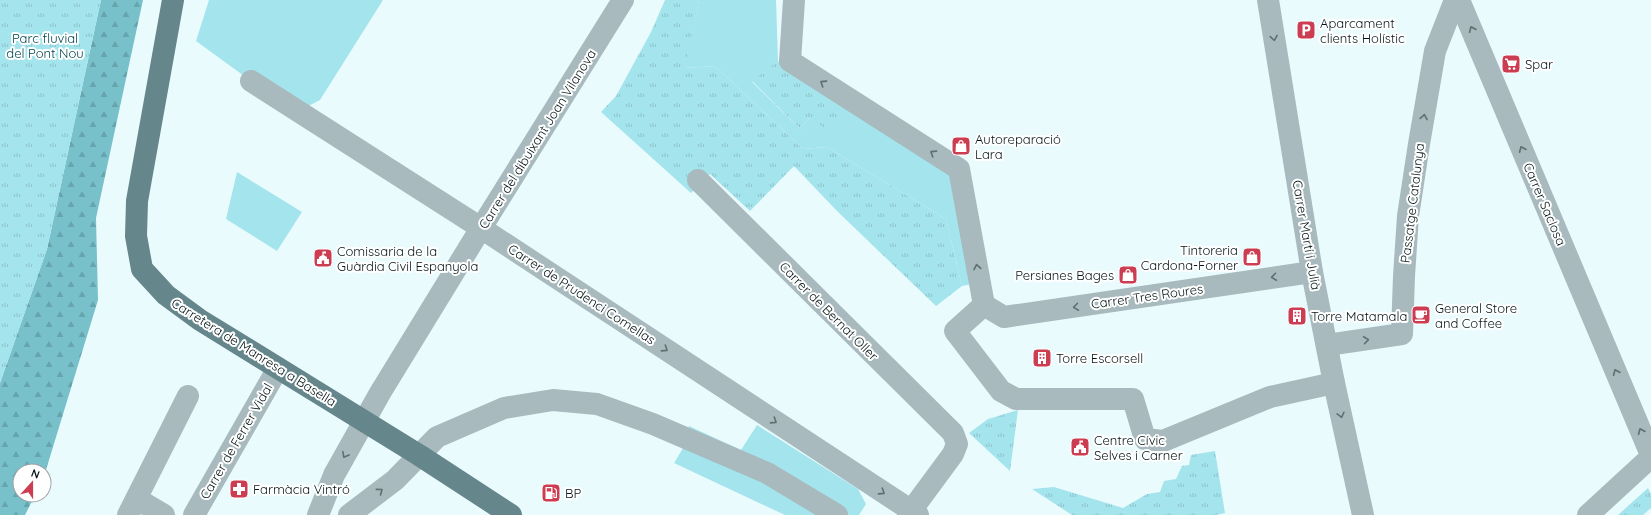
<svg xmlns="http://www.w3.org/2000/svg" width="1651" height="515" font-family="Quicksand,sans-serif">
<defs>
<pattern id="forest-firs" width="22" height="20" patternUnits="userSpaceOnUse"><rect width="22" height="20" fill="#78c1ca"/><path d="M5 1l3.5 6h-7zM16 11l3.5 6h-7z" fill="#66a5ad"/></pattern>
<pattern id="park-tufts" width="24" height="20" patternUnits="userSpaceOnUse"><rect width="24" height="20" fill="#a4e4ed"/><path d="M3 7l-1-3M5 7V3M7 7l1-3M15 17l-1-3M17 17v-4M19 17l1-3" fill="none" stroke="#8cc3ca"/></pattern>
</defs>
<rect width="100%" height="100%" fill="#eafbfe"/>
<g fill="#a4e4ed">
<polygon points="209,0 383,0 320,100 299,111 251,81 196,41"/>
<polygon points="699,0 776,0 778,61 752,82 800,129 810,117 845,107 950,173 972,284 962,286 946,219 827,147 803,149 715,66 684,68"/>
<polygon points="237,172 302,212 277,251 226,219"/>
<polygon points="757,425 858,489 866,504 859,515 785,515 674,463 682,450 689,426 741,450"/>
</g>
<polygon fill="url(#forest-firs)" points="101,0 143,0 96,218 98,300 45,473 44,476 44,471 20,471 20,495 35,495 25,515 0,515 0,383 47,249"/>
<g fill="url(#park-tufts)">
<polygon points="0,0 101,0 47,249 0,383"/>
<polygon points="665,0 699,0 685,68 715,66 803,149 827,147 946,219 962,286 936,306 838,212 794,166 750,211 710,174 691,193 601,112 616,96 651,32"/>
<polygon points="778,61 845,107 829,132 810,117 800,129 752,81"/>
<polygon points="1018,410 1010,471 969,433 988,419"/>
<polygon points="1215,451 1225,513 1216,515 1072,515 1032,489 1054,487 1123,508 1147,494 1160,492 1164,481 1176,479 1182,466 1189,465 1191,455"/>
<polygon points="1648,488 1651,494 1651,508 1643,515 1618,515"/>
</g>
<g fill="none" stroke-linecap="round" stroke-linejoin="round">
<g stroke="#a8babd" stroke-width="22">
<polyline points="794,0 790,61 959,169 984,305"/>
<polyline points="1268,0 1312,272 1334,383 1363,515"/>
<polyline points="1459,0 1651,455"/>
<polyline points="251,81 481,228 918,515"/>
<polyline points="698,180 953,433 957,444 953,454 908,515"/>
<polyline points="984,305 955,331 1001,391 1016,399 1133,399 1145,439 1163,441 1270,397 1334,383"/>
<polyline points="984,305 1004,317 1312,272"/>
<polyline points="1327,345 1402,334 1404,276 1408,216 1419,144 1435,51 1455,0"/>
<polyline points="137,499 164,515"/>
<polyline points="128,515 188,396"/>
<polyline points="194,515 278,368"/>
<polyline points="318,515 334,475 380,393 481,228 623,0"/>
<polyline points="349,515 395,480 437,437 504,408 553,400 597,404 653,424 767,473 837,515"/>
<polyline points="1588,515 1651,457"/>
</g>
<polyline stroke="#65868b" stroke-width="22" points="173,0 137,201 136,236 142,269 166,295 200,320 419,455 511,515"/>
</g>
<defs><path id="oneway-chevron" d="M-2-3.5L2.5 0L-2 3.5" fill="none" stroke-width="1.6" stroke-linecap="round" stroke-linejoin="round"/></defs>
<g stroke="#5f6f72">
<use href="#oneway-chevron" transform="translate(1472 29) rotate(-113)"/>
<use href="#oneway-chevron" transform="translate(1274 38) rotate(81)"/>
<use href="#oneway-chevron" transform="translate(823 83) rotate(-147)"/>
<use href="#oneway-chevron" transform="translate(1424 117) rotate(-80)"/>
<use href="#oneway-chevron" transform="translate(1522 149) rotate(-113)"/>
<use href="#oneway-chevron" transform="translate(933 153) rotate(-147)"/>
<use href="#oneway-chevron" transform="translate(977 267) rotate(-101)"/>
<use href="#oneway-chevron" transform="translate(1274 277) rotate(172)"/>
<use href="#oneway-chevron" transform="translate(1076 307) rotate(172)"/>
<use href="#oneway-chevron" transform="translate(1366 340) rotate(-8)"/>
<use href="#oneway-chevron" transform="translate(665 349) rotate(33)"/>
<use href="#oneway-chevron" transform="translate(1616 372) rotate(-113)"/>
<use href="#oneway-chevron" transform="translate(1341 415) rotate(77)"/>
<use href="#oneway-chevron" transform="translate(774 421) rotate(33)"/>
<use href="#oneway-chevron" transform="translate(1641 431) rotate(-113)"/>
<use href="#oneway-chevron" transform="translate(345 455) rotate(119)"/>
<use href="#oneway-chevron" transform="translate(380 491) rotate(-37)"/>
<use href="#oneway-chevron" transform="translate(882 492) rotate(33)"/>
</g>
<defs>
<symbol id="parking-square" viewBox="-11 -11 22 22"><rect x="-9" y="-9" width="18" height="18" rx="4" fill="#cd3d51" stroke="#fff"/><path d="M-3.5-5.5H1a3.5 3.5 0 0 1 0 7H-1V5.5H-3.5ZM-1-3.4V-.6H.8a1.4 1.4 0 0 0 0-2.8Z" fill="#fff"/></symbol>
<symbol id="supermarket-square" viewBox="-11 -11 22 22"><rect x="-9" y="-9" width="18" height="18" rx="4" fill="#cd3d51" stroke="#fff"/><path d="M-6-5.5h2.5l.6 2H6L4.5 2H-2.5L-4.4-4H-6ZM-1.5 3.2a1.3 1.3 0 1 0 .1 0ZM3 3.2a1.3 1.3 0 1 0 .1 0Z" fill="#fff"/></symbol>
<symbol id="shop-square" viewBox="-11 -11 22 22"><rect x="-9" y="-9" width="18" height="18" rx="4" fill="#cd3d51" stroke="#fff"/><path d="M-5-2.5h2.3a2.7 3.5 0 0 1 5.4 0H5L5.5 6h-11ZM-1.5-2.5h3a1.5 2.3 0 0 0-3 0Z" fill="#fff"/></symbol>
<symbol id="civic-square" viewBox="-11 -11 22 22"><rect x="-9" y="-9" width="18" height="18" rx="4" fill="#cd3d51" stroke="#fff"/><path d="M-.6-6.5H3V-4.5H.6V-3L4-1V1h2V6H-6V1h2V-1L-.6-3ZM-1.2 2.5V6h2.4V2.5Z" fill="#fff"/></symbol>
<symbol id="cafe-square" viewBox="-11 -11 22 22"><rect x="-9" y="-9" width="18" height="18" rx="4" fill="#cd3d51" stroke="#fff"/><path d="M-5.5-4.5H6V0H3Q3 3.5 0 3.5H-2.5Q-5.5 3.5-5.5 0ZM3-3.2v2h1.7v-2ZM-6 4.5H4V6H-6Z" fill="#fff"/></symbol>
<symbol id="building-square" viewBox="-11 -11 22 22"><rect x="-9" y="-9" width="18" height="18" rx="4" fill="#cd3d51" stroke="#fff"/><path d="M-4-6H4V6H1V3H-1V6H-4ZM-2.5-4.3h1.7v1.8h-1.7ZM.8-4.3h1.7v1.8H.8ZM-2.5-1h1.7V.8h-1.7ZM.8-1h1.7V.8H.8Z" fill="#fff"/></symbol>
<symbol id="pharmacy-square" viewBox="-11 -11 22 22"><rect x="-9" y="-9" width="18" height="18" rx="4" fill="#cd3d51" stroke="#fff"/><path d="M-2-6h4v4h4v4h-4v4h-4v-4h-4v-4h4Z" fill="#fff"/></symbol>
<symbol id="fuel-square" viewBox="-11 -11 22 22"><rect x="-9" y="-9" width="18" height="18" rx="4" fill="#cd3d51" stroke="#fff"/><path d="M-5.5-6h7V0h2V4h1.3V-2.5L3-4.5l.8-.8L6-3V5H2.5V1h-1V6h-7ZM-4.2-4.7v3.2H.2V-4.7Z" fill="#fff"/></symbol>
</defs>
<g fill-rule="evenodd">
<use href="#parking-square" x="1295" y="19" width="22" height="22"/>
<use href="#supermarket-square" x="1500" y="53" width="22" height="22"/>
<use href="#shop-square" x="950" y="135" width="22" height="22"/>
<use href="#shop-square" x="1241" y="246" width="22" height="22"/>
<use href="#civic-square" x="312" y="247" width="22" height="22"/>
<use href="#shop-square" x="1117" y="264" width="22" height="22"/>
<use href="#cafe-square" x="1410" y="304" width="22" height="22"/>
<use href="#building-square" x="1286" y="305" width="22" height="22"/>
<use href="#building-square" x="1031" y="347" width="22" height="22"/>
<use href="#civic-square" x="1069" y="436" width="22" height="22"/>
<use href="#pharmacy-square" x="228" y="478" width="22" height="22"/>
<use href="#fuel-square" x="540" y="482" width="22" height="22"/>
</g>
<g text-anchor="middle" stroke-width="4" stroke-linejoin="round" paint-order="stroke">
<g font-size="13" fill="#051416" stroke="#fff" text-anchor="start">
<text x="1320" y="28">Aparcament<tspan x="1320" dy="15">clients Holístic</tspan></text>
<text x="1525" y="69">Spar</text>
<text x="975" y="144">Autoreparació<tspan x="975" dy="15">Lara</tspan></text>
<text x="1238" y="255" text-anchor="end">Tintoreria<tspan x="1238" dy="15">Cardona-Forner</tspan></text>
<text x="337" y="256">Comissaria de la<tspan x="337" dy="15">Guàrdia Civil Espanyola</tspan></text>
<text x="1114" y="280" text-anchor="end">Persianes Bages</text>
<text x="1435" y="313">General Store<tspan x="1435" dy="15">and Coffee</tspan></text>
<text x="1311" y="321">Torre Matamala</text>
<text x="1056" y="363">Torre Escorsell</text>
<text x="1094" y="445">Centre Cívic<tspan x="1094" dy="15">Selves i Carner</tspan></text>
<text x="253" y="494">Farmàcia Vintró</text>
<text x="565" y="498">BP</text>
</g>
<g font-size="13" fill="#00454d" stroke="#fff">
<text x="45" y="43">Parc fluvial<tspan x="45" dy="15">del Pont Nou</tspan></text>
</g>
<g font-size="13" fill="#051416" stroke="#fff">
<text transform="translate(537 139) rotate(-58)" y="5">Carrer del dibuixant Joan Vilanova</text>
<text transform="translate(1412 203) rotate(-83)" y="5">Passatge Catalunya</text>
<text transform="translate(1545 204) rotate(67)" y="5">Carrer Saclosa</text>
<text transform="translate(1307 235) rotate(80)" y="5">Carrer Martí i Julià</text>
<text transform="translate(582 294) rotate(33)" y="5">Carrer de Prudenci Comellas</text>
<text transform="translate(1147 296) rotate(-8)" y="5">Carrer Tres Roures</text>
<text transform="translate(829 311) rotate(45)" y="5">Carrer de Bernat Oller</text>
<text transform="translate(254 352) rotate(32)" y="5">Carretera de Manresa a Basella</text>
<text transform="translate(236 441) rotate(-60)" y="5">Carrer de Ferrer Vidal</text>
</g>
</g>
<g transform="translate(32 483) rotate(21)"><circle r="19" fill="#ffffff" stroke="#9ba1a2"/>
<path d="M0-3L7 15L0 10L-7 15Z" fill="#cd3d51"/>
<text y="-6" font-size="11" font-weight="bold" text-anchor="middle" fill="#051416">N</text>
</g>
</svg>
